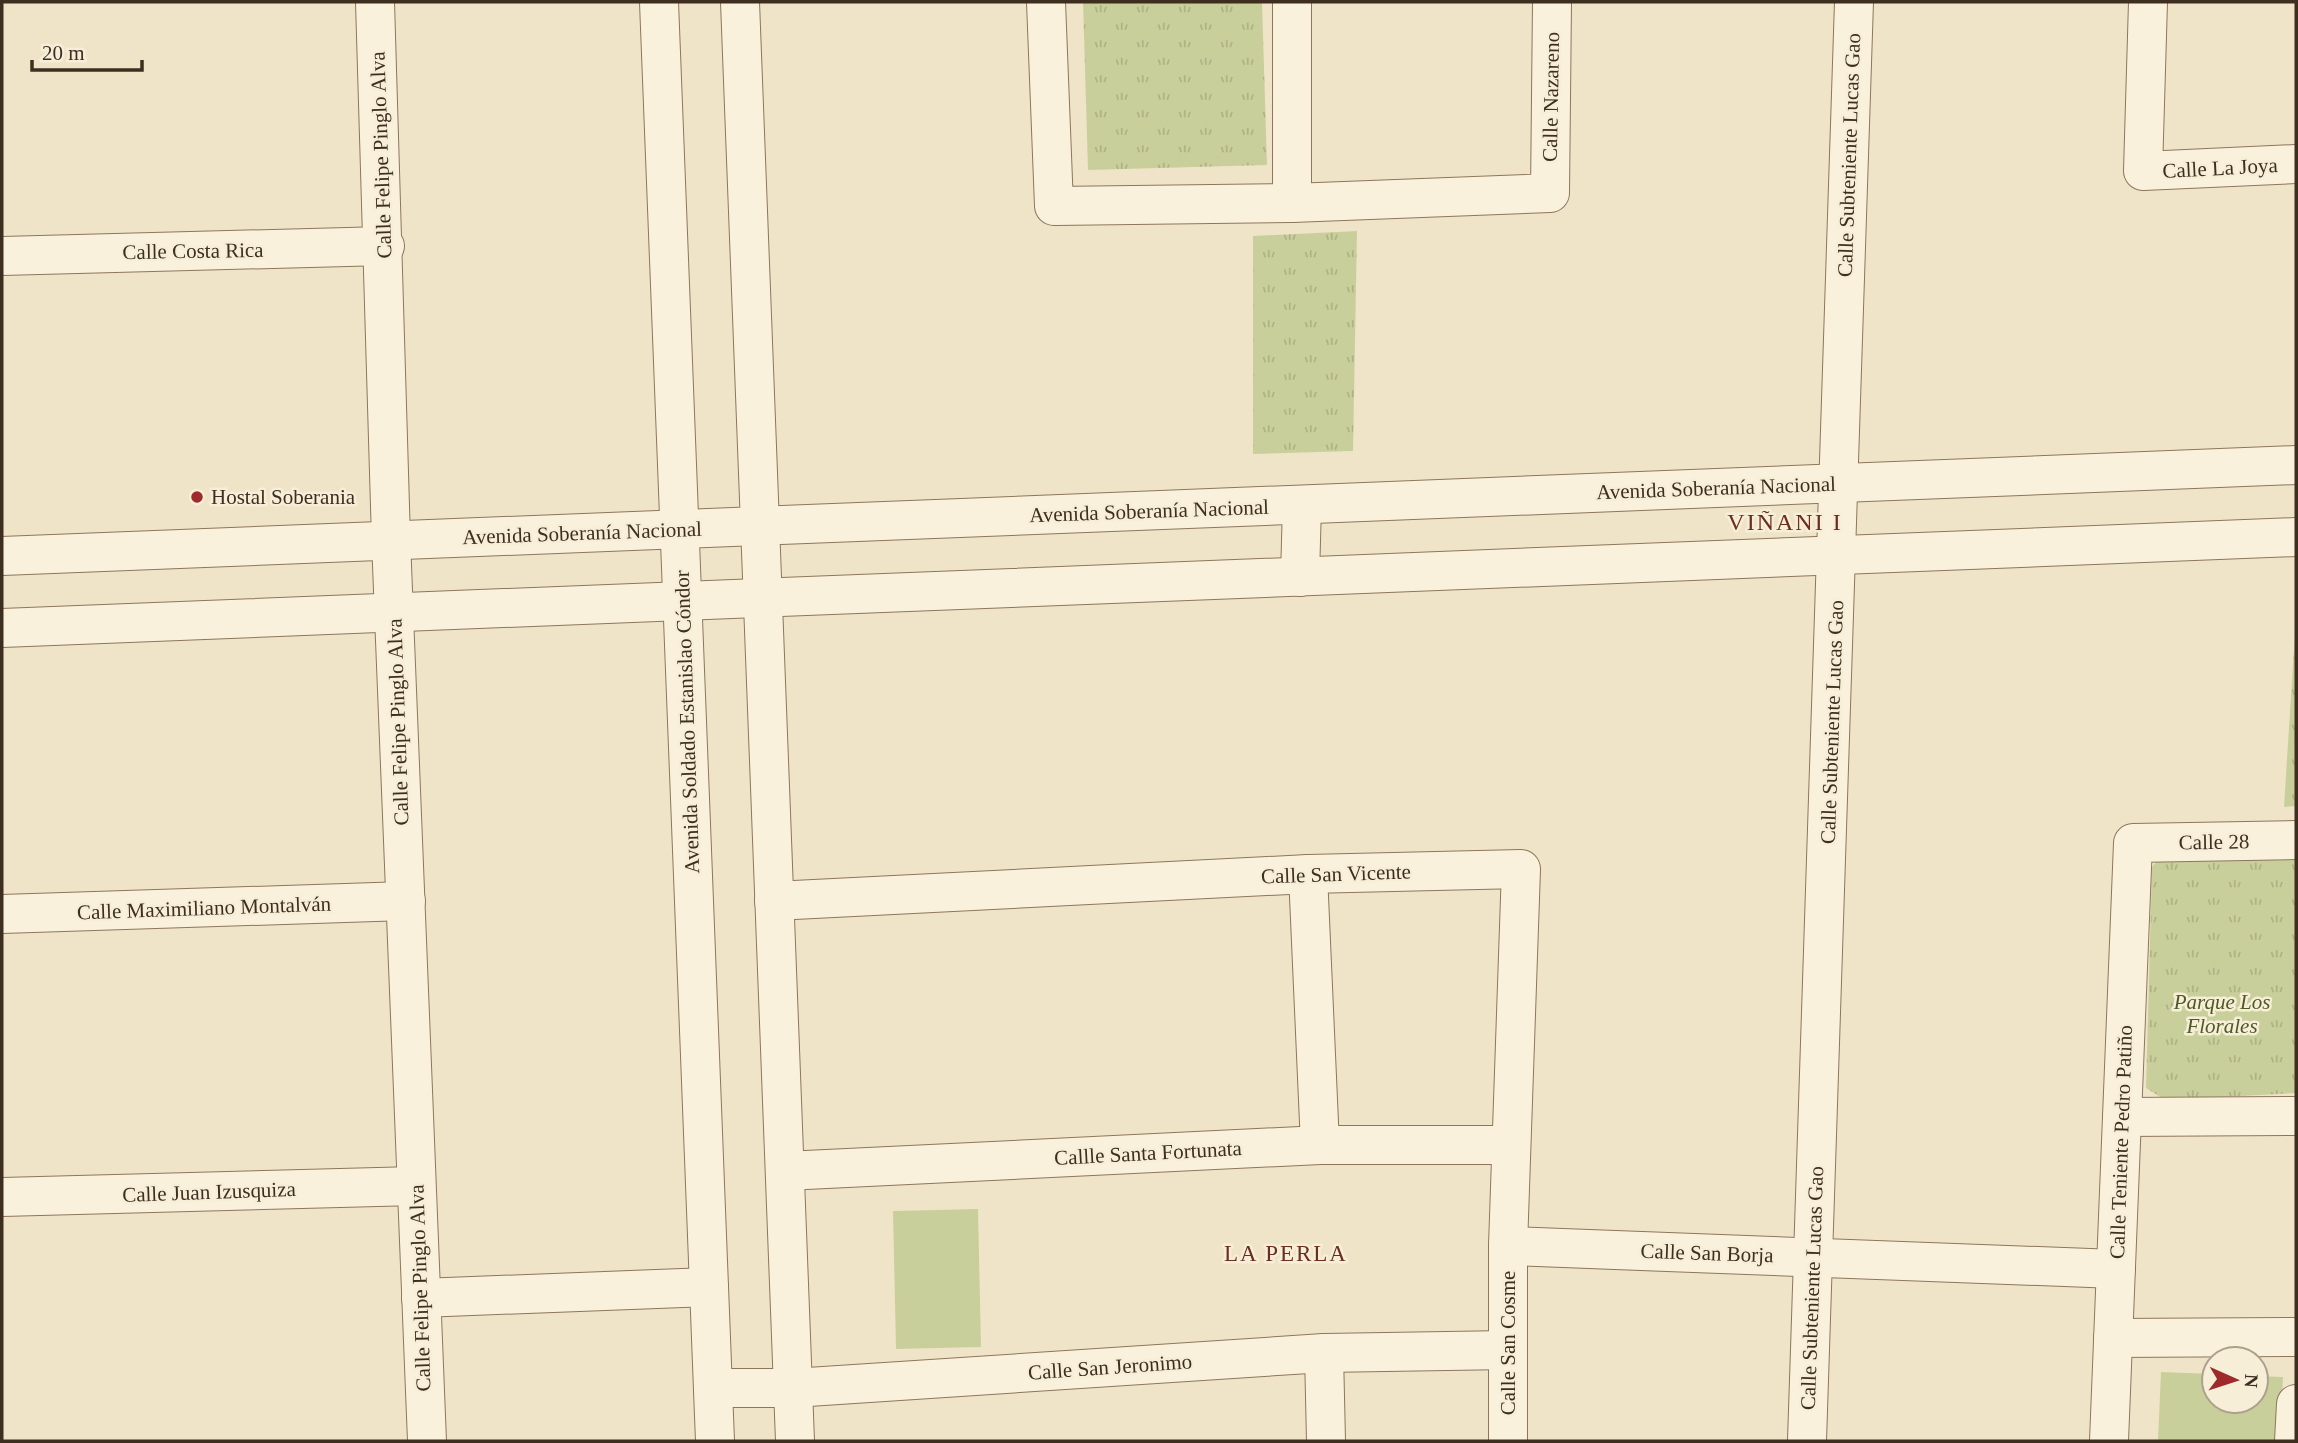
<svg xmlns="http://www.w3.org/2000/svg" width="2298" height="1443" font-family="Georgia,serif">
<defs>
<pattern id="grass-tufts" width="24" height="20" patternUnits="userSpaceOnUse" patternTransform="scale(1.75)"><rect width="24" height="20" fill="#c9cf9b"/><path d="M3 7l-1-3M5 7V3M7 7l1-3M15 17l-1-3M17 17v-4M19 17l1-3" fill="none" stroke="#aeb285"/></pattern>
</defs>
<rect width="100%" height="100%" fill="#f0e4c8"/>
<g fill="url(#grass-tufts)">
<polygon points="1083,2 1262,2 1267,165 1088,170"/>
<polygon points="1357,231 1353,451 1253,454 1253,236"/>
<polygon points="2296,617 2296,806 2284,807"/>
<polygon points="2296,847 2296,1093 2165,1100 2146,1088 2152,867 2166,850"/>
</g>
<g fill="#c9cf9b">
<polygon points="978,1209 981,1347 896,1349 893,1211"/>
<polygon points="2161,1372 2214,1374 2214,1401 2256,1401 2256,1376 2283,1377 2280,1441 2158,1441"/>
</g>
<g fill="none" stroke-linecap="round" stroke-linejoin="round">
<defs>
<g id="minor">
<polyline points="375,2 391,540 427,1441"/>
<polyline points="1046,2 1054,206 1292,203 1550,193 1552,2"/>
<polyline points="2148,2 2143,171 2296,164"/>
<polyline points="1292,203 1292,2"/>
<polyline points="2,256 385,246"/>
<polyline points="1308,874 1320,1145"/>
<polyline points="774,901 1308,874 1521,869 1508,1246 1508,1441"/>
<polyline points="2,914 406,901"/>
<polyline points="2122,1117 2296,1116"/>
<polyline points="785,1171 1320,1145 1511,1145"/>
<polyline points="2,1197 416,1186"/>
<polyline points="1508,1246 2116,1269"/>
<polyline points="421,1298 709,1287"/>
<polyline points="2113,1338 2296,1337"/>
<polyline points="1324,1353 1326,1441"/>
<polyline points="713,1388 793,1388 1324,1353 1508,1350"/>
<polyline points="1807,1441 1854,2"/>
<polyline points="2109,1441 2133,843 2296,840"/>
<polyline points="2294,1441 2296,1404"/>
</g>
<g id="tertiary">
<polyline points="659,2 715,1441"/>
<polyline points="740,2 795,1441"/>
<polyline points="2,556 2296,465"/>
<polyline points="1300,577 1302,505"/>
<polyline points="2,628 2296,537"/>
</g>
</defs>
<use href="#minor" stroke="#8d765c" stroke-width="40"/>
<use href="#tertiary" stroke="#8d765c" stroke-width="40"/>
<use href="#minor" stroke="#faf1dc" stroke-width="38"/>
<use href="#tertiary" stroke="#faf1dc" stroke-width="38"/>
</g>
<circle fill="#9e2a2b" stroke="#f7eed8" stroke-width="2.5" cx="197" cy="497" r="7"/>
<g text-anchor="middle" stroke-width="5" stroke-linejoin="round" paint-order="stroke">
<g font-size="21" fill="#3d2e20" stroke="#f7eed8">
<text transform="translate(1551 97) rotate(-89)" y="7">Calle Nazareno</text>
<text transform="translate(381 155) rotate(-92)" y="7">Calle Felipe Pinglo Alva</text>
<text transform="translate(1849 155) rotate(-88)" y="7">Calle Subteniente Lucas Gao</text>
<text transform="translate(2220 168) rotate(-3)" y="7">Calle La Joya</text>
<text transform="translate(193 251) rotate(-1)" y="7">Calle Costa Rica</text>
<text transform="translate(1716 488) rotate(-2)" y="7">Avenida Soberanía Nacional</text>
<text transform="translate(1149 511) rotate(-2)" y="7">Avenida Soberanía Nacional</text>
<text transform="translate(582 533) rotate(-2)" y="7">Avenida Soberanía Nacional</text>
<text transform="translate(398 722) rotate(-92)" y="7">Calle Felipe Pinglo Alva</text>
<text transform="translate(687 722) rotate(-92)" y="7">Avenida Soldado Estanislao Cóndor</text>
<text transform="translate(1832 722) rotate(-88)" y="7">Calle Subteniente Lucas Gao</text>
<text transform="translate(2214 842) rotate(-1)" y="7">Calle 28</text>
<text transform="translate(1336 874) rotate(-2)" y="7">Calle San Vicente</text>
<text transform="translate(204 908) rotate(-2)" y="7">Calle Maximiliano Montalván</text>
<text transform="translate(2121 1142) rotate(-88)" y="7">Calle Teniente Pedro Patiño</text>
<text transform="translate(1148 1153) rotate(-3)" y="7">Callle Santa Fortunata</text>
<text transform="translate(209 1192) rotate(-2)" y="7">Calle Juan Izusquiza</text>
<text transform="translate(1707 1253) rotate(2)" y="7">Calle San Borja</text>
<text transform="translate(420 1288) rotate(-92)" y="7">Calle Felipe Pinglo Alva</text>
<text transform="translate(1812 1288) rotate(-88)" y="7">Calle Subteniente Lucas Gao</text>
<text transform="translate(1508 1343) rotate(-90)" y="7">Calle San Cosme</text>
<text transform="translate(1110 1367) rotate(-4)" y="7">Calle San Jeronimo</text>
</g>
<g font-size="21" fill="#3d2e20" stroke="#f7eed8" text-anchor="start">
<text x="211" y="504">Hostal Soberania</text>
</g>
<g font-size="21" font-style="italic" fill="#4d5a26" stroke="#f7eed8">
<text x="2222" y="1009">Parque Los<tspan x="2222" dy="24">Florales</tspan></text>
</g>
<g font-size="23" letter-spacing="2" fill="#6b2e1e" stroke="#f7eed8">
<text x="1286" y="1261">LA PERLA</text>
</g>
<g font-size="24" letter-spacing="2" fill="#6b2e1e" stroke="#f7eed8">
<text x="1785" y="530">VIÑANI I</text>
</g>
</g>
<rect width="2298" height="1443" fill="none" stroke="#3d2e20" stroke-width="7"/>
<g transform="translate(2235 1380) rotate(93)"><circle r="33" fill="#f7eed8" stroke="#ada18e" stroke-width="2"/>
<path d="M0-5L12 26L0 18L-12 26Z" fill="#9e2a2b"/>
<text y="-10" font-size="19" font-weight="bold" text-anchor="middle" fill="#3d2e20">N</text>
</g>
<path d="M32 60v10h110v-10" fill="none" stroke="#3d2e20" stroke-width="3.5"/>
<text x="42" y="60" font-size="21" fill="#3d2e20" stroke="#f7eed8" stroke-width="5" paint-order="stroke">20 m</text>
</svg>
